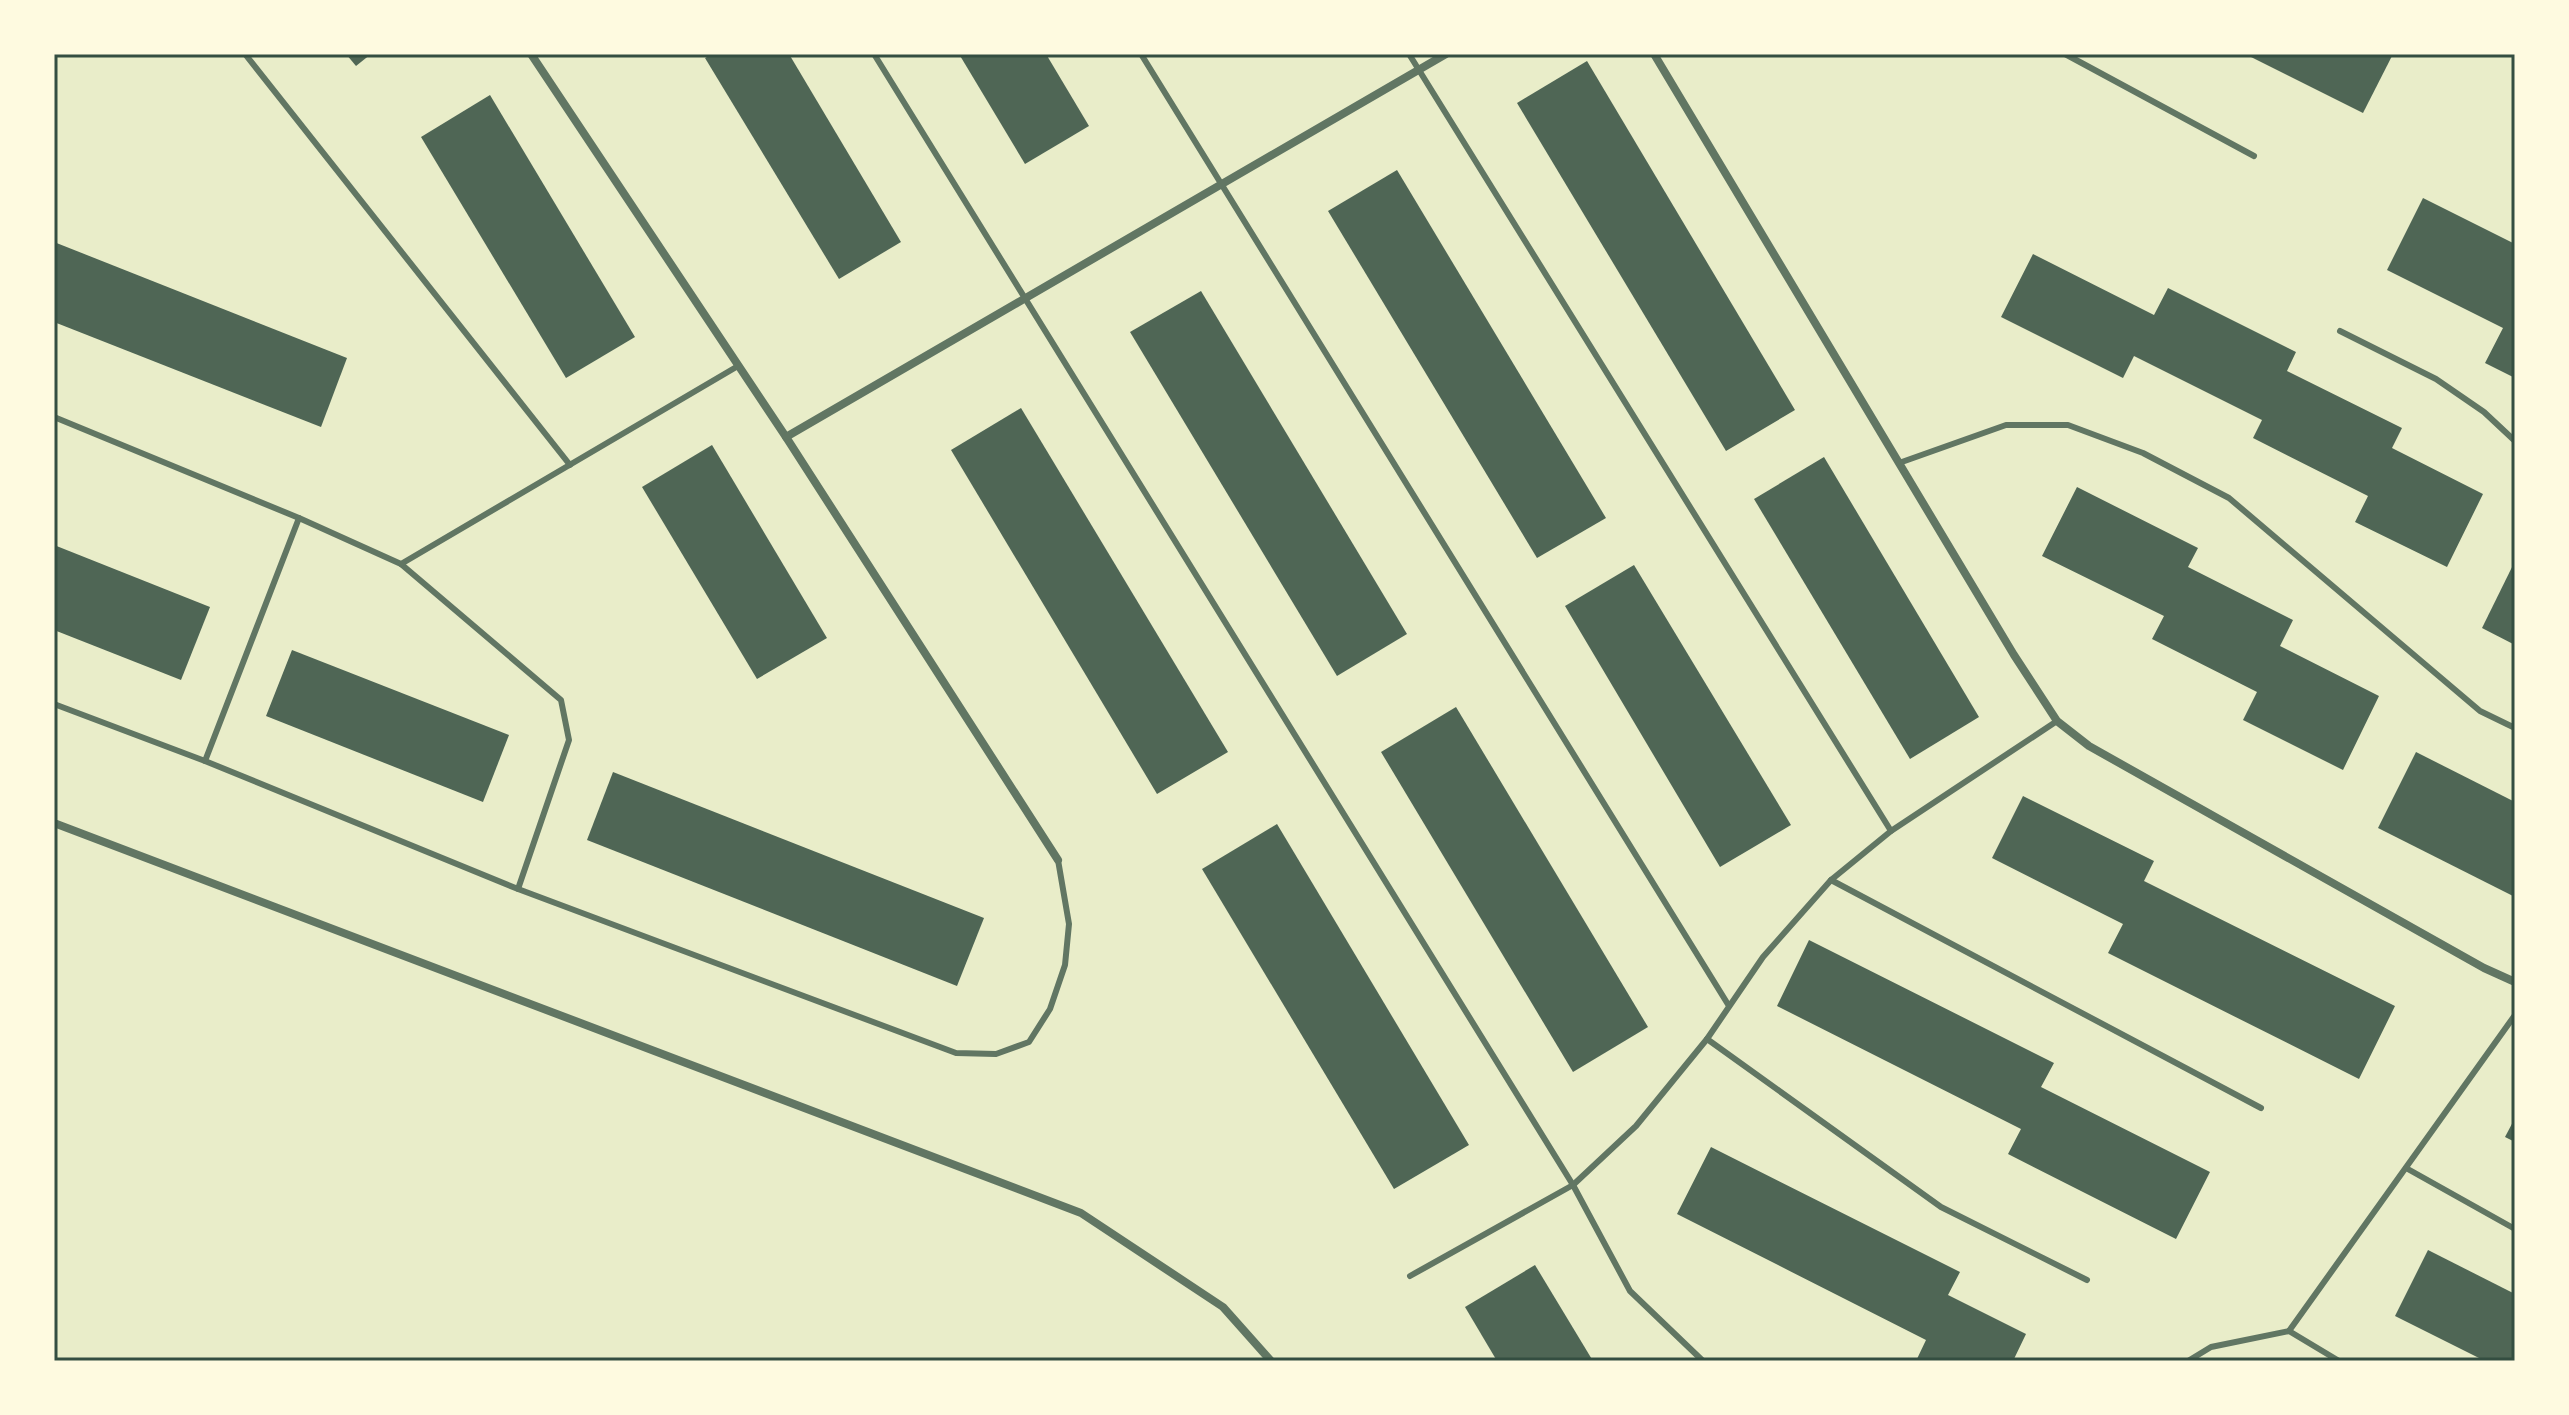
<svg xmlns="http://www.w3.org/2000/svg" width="2569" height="1415" font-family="'Varela Round',sans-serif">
<rect width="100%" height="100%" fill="#e9edc9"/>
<g fill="#4f6655">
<polygon points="346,54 371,54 356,66"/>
<polygon points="712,54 789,54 901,242 839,279 705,58"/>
<polygon points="959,54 1046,54 1089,126 1025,164"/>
<polygon points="2245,54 2393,54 2363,113"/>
<polygon points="1587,61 1795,410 1726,451 1517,103"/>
<polygon points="490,95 635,337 566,378 421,137"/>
<polygon points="1397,170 1606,518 1537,558 1328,211"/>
<polygon points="2423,198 2515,244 2515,378 2485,363 2503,328 2387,270"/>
<polygon points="54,242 347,358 321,427 54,322"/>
<polygon points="2033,254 2154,315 2168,288 2296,352 2287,371 2402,428 2392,448 2483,494 2447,567 2355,522 2368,496 2253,438 2262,420 2134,356 2123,378 2001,317"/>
<polygon points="1201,291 1407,634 1337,676 1130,332"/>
<polygon points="1021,408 1228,752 1157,794 951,450"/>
<polygon points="712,445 827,638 757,679 642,487"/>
<polygon points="1824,457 1979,717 1910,759 1754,499"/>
<polygon points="2077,487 2198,548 2188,567 2293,620 2280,646 2379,696 2343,770 2243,720 2257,692 2152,639 2164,616 2042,556"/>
<polygon points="54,545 210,607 181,680 54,630"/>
<polygon points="2515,561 2515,645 2482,628"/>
<polygon points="1634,565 1791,825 1720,867 1565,606"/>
<polygon points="292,650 509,735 483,802 266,716"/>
<polygon points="1456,707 1648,1027 1573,1072 1381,752"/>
<polygon points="2416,752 2515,802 2515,897 2378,828"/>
<polygon points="613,772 984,918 957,986 587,840"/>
<polygon points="2023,796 2154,861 2144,881 2395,1006 2359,1079 2108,953 2123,924 1992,858"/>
<polygon points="1277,824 1469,1145 1394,1189 1202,869"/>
<polygon points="1809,940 2054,1063 2041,1087 2210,1172 2176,1239 2008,1154 2021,1129 1777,1006"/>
<polygon points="2515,1118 2515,1142 2505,1137"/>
<polygon points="1711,1147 1960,1272 1948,1295 2026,1334 2013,1361 1916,1361 1926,1340 1677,1214"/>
<polygon points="2428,1250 2515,1294 2515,1361 2485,1361 2395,1316"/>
<polygon points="1535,1265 1593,1361 1497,1361 1465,1307"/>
</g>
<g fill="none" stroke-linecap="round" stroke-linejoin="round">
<g stroke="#617663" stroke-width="6">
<polyline points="245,54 570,465"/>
<polyline points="874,54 1573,1185 1630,1291 1703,1361"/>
<polyline points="1141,54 1729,1006"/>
<polyline points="1409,54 1891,831"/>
<polyline points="2065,54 2254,156"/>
<polyline points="2340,331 2436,379 2484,412 2515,441"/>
<polyline points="54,417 299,518 401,564 561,700 569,740 518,889"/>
<polyline points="1899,463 2006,425 2068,425 2143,453 2229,498 2480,711 2515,728"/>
<polyline points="401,564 738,366"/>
<polyline points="54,704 205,761 518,889 956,1053 996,1054 1029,1042 1050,1009 1065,965 1069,924 1058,860"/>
<polyline points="205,761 299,518"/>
<polyline points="1831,880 2261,1108"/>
<polyline points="1707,1039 1941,1207 2087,1280"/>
<polyline points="2406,1168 2515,1229"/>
<polyline points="1410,1276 1573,1185 1636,1126 1707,1039 1763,957 1831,880 1891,831 2057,721"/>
<polyline points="2289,1331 2339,1361"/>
<polyline points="2188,1361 2211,1347 2289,1331 2515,1015"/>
</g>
<g stroke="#617663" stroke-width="8">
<polyline points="531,54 786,437 1058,860"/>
<polyline points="1654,54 2014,655 2057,721 2089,746 2484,968 2515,982"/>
<polyline points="786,437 1446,54"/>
<polyline points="54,823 1081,1213 1223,1307 1271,1361"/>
</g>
</g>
<rect width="2569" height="1415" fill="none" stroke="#fefae0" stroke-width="112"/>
<rect x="56" y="56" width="2457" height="1303" fill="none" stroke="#344e41" stroke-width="3"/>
</svg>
